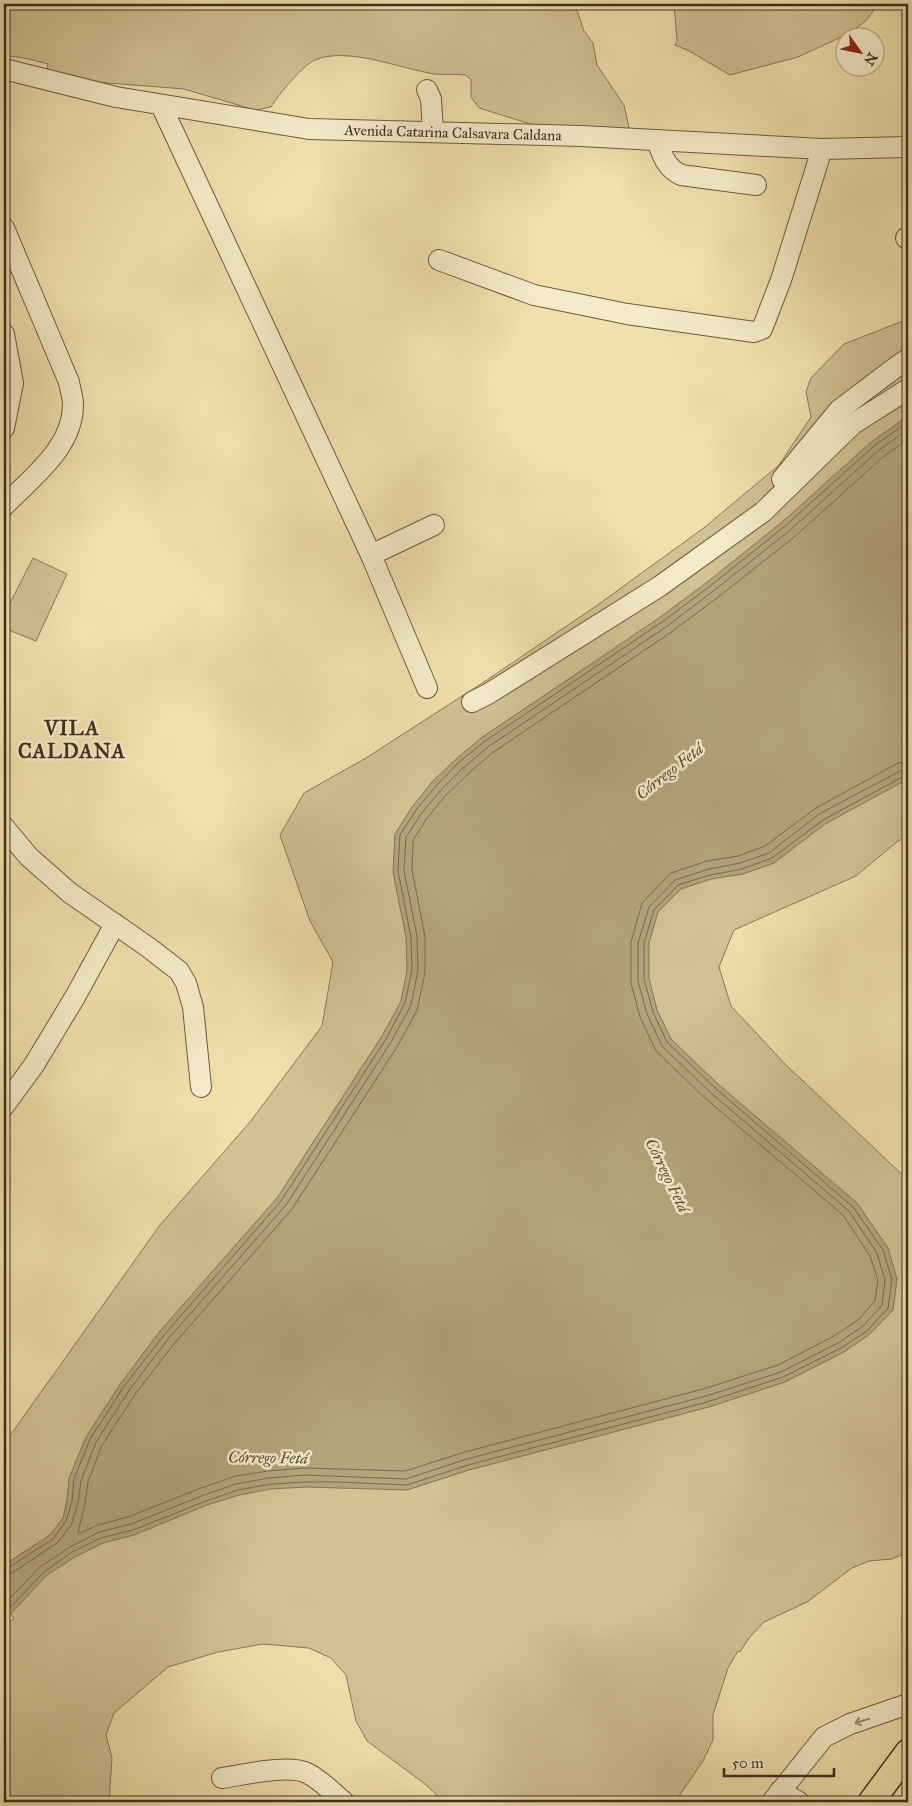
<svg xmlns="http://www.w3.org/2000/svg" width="912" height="1806" font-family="'IM FELL Great Primer',serif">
<rect width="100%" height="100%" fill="#f0e0ac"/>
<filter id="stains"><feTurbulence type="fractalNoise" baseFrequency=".004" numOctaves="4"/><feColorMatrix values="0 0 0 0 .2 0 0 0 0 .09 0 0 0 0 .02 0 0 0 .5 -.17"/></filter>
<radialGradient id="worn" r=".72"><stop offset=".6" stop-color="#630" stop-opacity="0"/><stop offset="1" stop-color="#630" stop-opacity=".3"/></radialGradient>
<g fill="#d2c294" stroke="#88785a">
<path d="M4,4H575L584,31L593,43L597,65L624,105L629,127L628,130L537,126L479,108L471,97V80L466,75C456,74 445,75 435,74C401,69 347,46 315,60C303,65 278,95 271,107L255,110L184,89L96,82L64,75L47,69L48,64C33,60 19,56 4,56Z"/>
<polygon points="674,4 878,4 866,21 848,34 798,57 730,75 689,51 675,45 677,41"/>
<polygon points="908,319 908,837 898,841 856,876 734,930 719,967 731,1006 786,1065 908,1180 908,1552 892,1559 869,1561 852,1568 807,1602 764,1622 749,1638 740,1652 738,1651 728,1668 713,1715 713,1740 703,1761 675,1802 444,1802 425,1784 367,1741 356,1721 346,1675 331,1658 309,1648 263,1644 218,1652 168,1667 114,1713 106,1735 112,1758 109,1802 4,1802 4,1625 14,1619 4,1601 4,1444 160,1225 250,1122 322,1026 333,962 310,921 280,835 304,793 366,758 487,680 599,604 705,527 779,465 811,417 806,392 811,378 844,344"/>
<polygon points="33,558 67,574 36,641 4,628 4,615"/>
</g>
<polygon fill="#b3a47c" stroke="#847557" points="908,416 908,779 825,824 774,863 743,874 711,879 681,889 658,912 649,943 649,978 657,1010 671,1039 718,1084 857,1203 888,1248 897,1279 893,1310 870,1334 844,1352 785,1382 709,1407 469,1470 407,1490 306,1487 271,1489 239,1495 207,1505 134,1535 103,1543 75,1557 47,1575 4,1621 4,1565 50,1535 63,1518 67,1500 69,1478 86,1437 121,1383 160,1331 277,1198 382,1036 401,1001 407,970 406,937 393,872 395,834 412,807 432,782 455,760 481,738 659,618 706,583 781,523 871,442"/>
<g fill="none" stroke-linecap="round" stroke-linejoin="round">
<g stroke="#786a4e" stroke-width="1">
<polyline points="908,439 883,457 793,538 717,598 670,633 492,753 468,774 446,795 427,818 413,840 412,870 425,937 425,973 417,1010 397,1047 292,1209 174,1344 136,1393 102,1445 88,1482 85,1504 78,1532 80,1533 98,1525 128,1517 201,1488 236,1476 268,1471 305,1468 405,1471 465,1452 703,1389 778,1365 834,1336 858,1320 875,1301 878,1280 870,1256 843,1215 705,1098 656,1051 640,1017 631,983 631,942 642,903 671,873 707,861 738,856 765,846 816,808 898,763 908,761"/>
<polyline points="4,1569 8,1568 53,1539 66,1521 72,1501 74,1479 90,1439 125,1385 164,1335 281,1201 386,1039 405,1003 412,970 411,937 398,871 400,835 416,810 436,786 458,763 484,742 662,622 709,587 784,527 874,446 908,422"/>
<polyline points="4,1575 12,1573 57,1543 71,1525 78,1503 81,1481 96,1442 130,1389 168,1339 286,1205 391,1042 411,1005 418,970 417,936 404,871 406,837 421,814 441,790 463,768 488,747 666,627 712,592 788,532 878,451 908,429"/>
<polyline points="4,1604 40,1567 70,1547 99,1532 131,1524 204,1495 236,1484 269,1478 305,1475 406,1479 467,1459 706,1396 781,1372 838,1343 863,1326 882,1305 885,1280 877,1253 849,1211 710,1092 662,1046 647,1014 638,981 638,943 649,907 675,880 709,869 740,863 769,853 819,814 902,770 908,769"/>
<polyline points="4,1614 44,1572 72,1552 101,1538 133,1530 206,1501 238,1490 271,1484 306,1482 338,1482 407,1485 468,1465 707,1402 783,1377 841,1348 867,1331 888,1308 892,1279 883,1250 853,1207 714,1087 667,1042 653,1012 644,979 644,943 654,910 678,885 710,875 742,869 772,858 823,820 904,776 908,775"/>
</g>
<defs>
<g id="minor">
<path id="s1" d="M4,69L116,97L309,129L581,136L822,149L908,147"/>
<polyline points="427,90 431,99 433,132"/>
<polyline points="161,105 371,555 427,688"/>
<path d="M657,140C662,155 666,168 681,175L756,185"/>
<path d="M4,228L69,382C70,389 73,397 73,405C73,448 31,478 4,506"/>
<polyline points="906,238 908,238"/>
<polyline points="439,260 534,295 627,314 754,332 762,329 781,280 822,149"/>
<polyline points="4,334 13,383 4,428"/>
<polyline points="782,479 839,410 900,364 908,359"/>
<polyline points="371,555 434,525"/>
<polyline points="472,702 488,694 660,586 763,512 853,424 908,389"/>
<polyline points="4,827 29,857 70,893 148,947 179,971 186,983 193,1007 201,1087"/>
<polyline points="4,1106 34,1065 75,997 115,924"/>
<path d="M222,1778C243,1775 288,1764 307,1773C321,1780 332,1792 344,1802"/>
<polyline points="780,1791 799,1802"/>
<polyline points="772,1802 824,1737 850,1724 908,1704"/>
</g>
<polyline id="major" points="871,1802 908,1752"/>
</defs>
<use href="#minor" stroke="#6a5b42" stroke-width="22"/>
<use href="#major" stroke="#3d2f1f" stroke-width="28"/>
<use href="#minor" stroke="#f5ebc9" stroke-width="20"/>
<use href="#major" stroke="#f0e0ac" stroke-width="25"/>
</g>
<defs><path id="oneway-shaft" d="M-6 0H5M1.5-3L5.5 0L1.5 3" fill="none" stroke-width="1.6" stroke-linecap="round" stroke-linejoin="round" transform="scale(1.25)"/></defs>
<use stroke="#998d74" href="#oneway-shaft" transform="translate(862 1721) rotate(163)"/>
<g text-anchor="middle" stroke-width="5" stroke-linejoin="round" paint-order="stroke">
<g font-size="15" fill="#3d2f1f" stroke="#f5ebc9">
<text dy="5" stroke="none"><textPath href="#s1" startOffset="455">Avenida Catarina Calsavara Caldana</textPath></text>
</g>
<g font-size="16" font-style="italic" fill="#5a4c36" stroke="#f5ebc9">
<text transform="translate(669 771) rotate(-38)" y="6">Córrego Fetá</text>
<text transform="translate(668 1175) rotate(64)" y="6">Córrego Fetá</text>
<text transform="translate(268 1457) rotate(1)" y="6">Córrego Fetá</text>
</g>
<g font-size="20" font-weight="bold" letter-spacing="1" fill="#3d2f1f" stroke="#f5ebc9">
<text x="72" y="735">VILA<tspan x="72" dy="23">CALDANA</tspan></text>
</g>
</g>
<rect width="912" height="1806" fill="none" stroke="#f0e0ac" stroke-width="20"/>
<rect x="5" y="5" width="902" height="1796" fill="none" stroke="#3d2f1f" stroke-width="2.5"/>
<rect x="10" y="10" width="892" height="1786" fill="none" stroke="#3d2f1f"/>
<g transform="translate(860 52) rotate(123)"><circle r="24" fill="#f5ebc9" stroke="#aba085"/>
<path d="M0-4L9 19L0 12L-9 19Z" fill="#8f2418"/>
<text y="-8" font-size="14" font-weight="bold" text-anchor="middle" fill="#3d2f1f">N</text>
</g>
<path d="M724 1768v8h110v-8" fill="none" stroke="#3d2f1f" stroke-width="2.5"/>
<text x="732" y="1768" font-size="15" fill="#3d2f1f" stroke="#f5ebc9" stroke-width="4" paint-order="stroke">50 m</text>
<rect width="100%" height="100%" filter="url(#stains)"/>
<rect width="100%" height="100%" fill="url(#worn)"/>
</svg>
